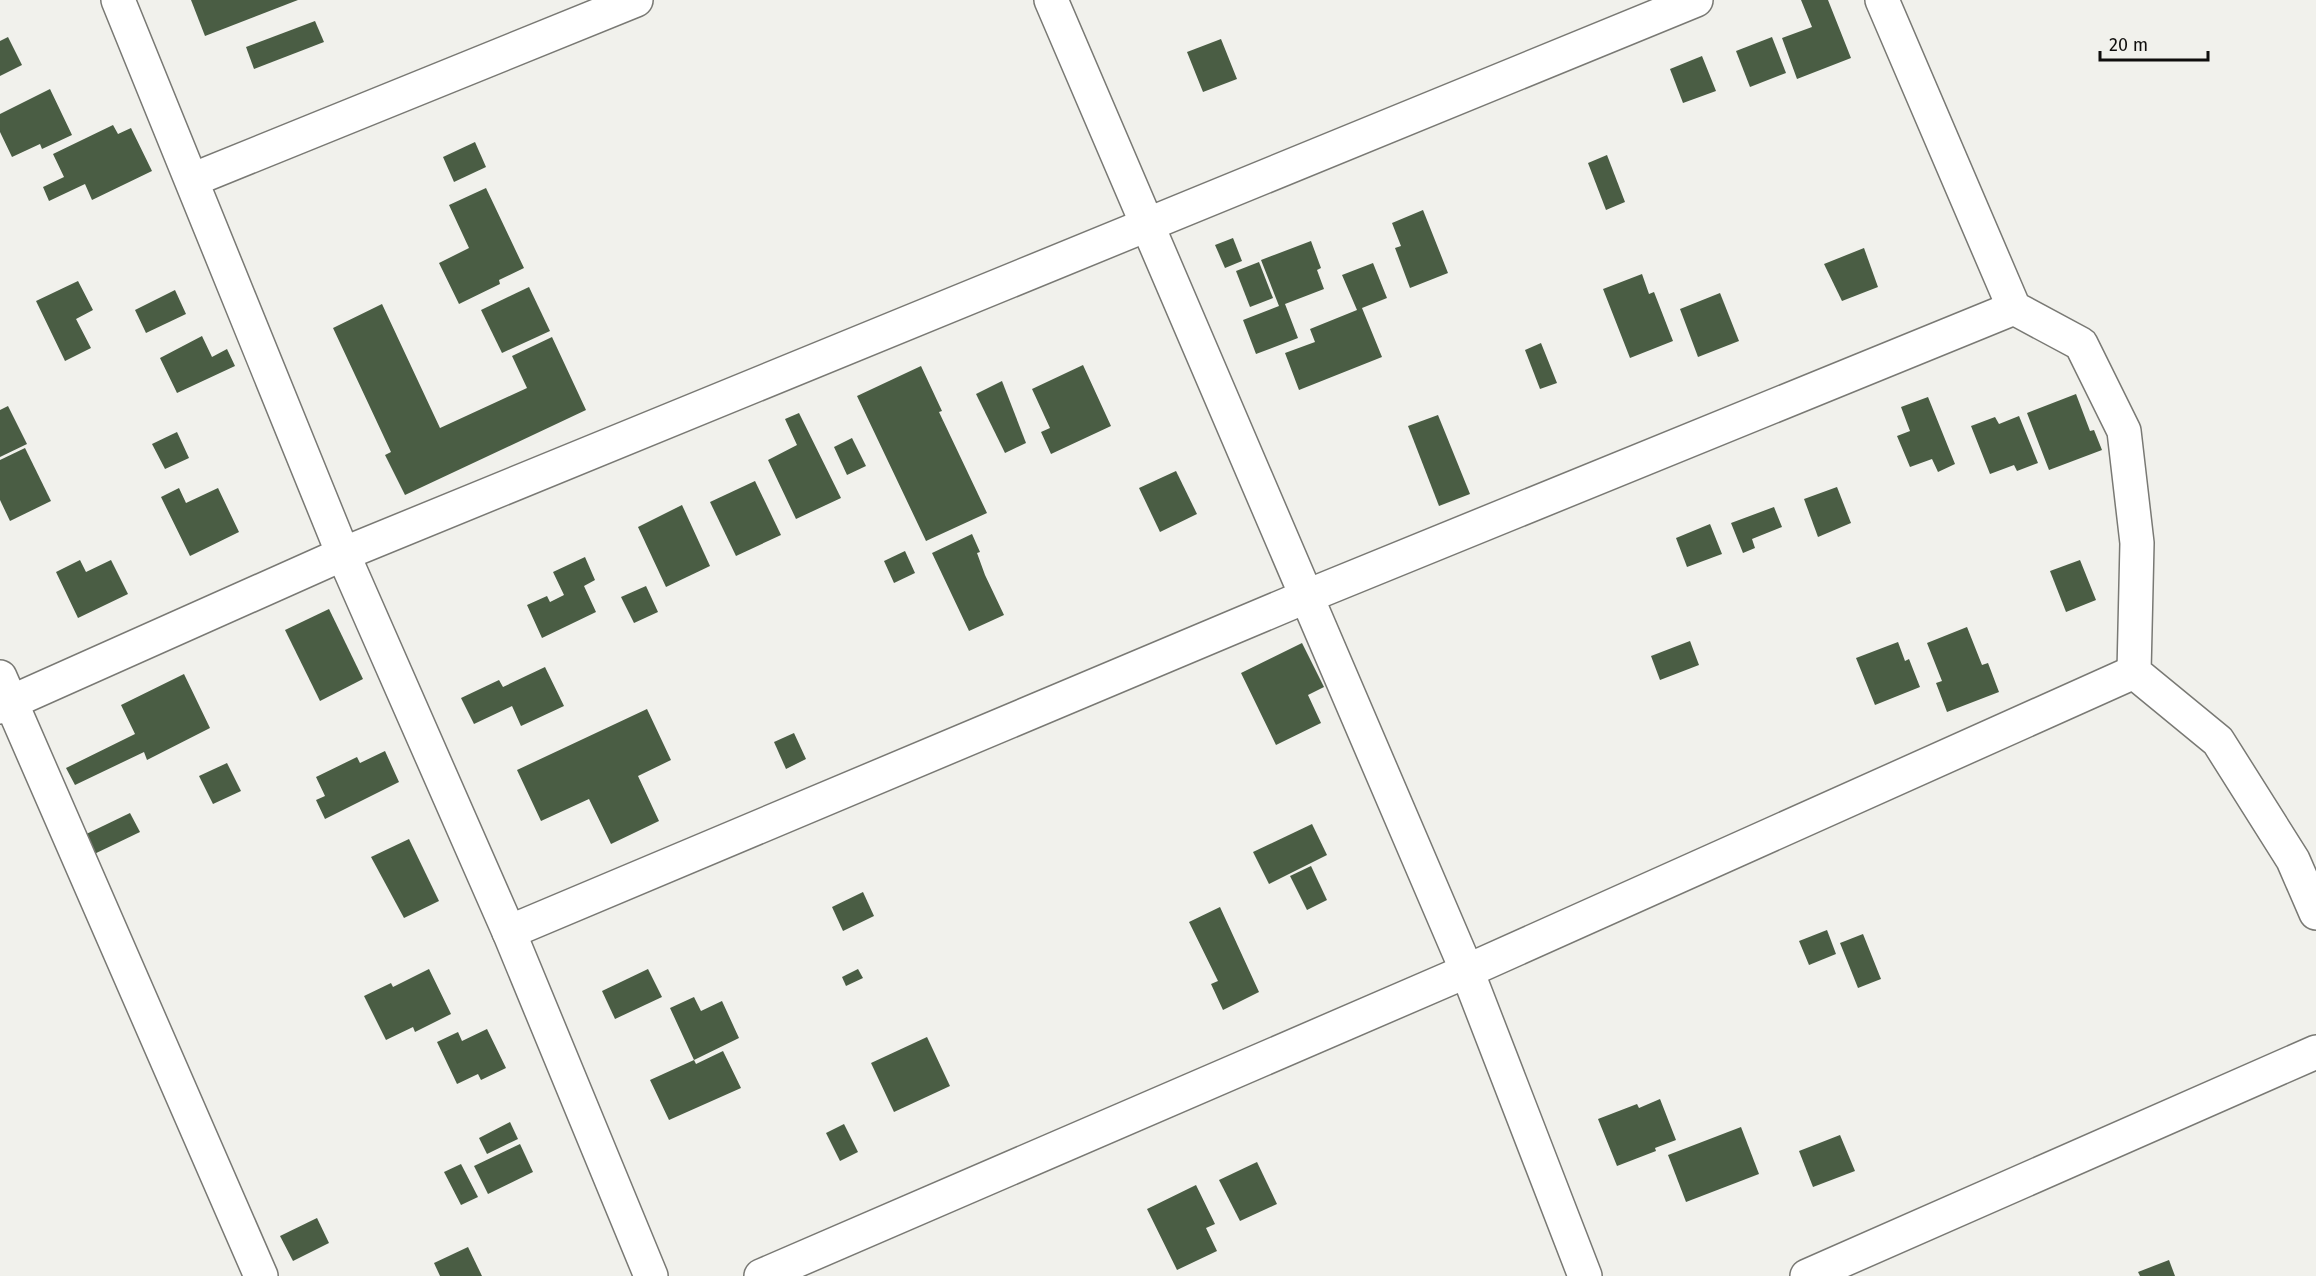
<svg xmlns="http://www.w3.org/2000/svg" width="2316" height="1276" font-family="'Fira Sans',sans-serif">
<rect width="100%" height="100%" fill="#f1f1ec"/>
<g fill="#4a5d44">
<polygon points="191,0 298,0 205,36"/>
<polygon points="1801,0 1828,0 1851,58 1797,79 1782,38 1812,27"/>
<polygon points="315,21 324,42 254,69 246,47"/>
<polygon points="8,37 22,65 0,76 0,41"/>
<polygon points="1772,37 1786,73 1750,87 1736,51"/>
<polygon points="1221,39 1237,79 1203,92 1187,52"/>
<polygon points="1702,56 1716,91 1683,103 1670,69"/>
<polygon points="50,89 72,135 42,149 40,144 12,157 0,132 0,114"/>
<polygon points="113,125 118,134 131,128 152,171 92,200 85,184 49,201 43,187 64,177 53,154"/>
<polygon points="475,142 486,167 454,182 443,157"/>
<polygon points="1607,155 1625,202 1606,210 1588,163"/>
<polygon points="486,188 524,268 499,280 500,284 459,304 439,263 469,248 449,205"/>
<polygon points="1423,210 1448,273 1410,288 1395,248 1401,246 1392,223"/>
<polygon points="1233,238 1242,261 1225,268 1215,245"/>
<polygon points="1311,241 1321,268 1317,270 1324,289 1285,304 1298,338 1256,354 1243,320 1279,306 1261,260"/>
<polygon points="1864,248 1878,287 1842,301 1824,264"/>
<polygon points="1259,262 1273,298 1250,307 1236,271"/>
<polygon points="1373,263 1387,298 1362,308 1382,357 1299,390 1285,353 1315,342 1310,329 1357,310 1342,275"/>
<polygon points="1642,274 1649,294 1654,292 1673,341 1630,358 1603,289"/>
<polygon points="78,281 93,310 76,319 91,348 65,361 36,301"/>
<polygon points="529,287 550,331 502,353 481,310"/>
<polygon points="175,290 186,314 146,333 135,310"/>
<polygon points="1720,293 1739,341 1698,357 1680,309"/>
<polygon points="382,304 440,428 527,388 512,356 552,337 586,410 405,495 385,455 391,452 333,328"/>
<polygon points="202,336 212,357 227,349 235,366 177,393 160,358"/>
<polygon points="1541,343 1557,383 1540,389 1525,350"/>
<polygon points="1083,365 1111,426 1051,454 1041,432 1050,428 1032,389"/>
<polygon points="921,366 942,411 939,412 987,513 926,541 857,396"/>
<polygon points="1002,381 1026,443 1005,453 976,394"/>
<polygon points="2076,394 2090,431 2094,430 2102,450 2049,470 2027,413"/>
<polygon points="1928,397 1955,464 1938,472 1932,459 1910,467 1897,436 1910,431 1901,407"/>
<polygon points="8,406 27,444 0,457 0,410"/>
<polygon points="799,413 841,498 796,519 768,460 797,445 785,419"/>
<polygon points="1438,415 1470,494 1439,506 1408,426"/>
<polygon points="2019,416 2038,463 2017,471 2014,465 1990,474 1971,426 1995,417 1999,424"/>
<polygon points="177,432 189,458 165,469 152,444"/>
<polygon points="852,438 866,466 847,475 834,447"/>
<polygon points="25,448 51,501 10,521 0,500 0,460"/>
<polygon points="1176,471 1197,514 1160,532 1139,488"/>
<polygon points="755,481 781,535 736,556 710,502"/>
<polygon points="1837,487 1851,523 1818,537 1804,499"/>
<polygon points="179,488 186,503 218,488 239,532 190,556 161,497"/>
<polygon points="682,505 710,566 666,587 638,527"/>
<polygon points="1774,507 1782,527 1752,539 1755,548 1743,553 1731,523"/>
<polygon points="1710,524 1722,554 1687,567 1676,538"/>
<polygon points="972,534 980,552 977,553 985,575 1004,615 969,631 932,553"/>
<polygon points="905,551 915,573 894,583 884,561"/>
<polygon points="585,557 595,580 584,586 596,612 542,638 527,605 547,596 550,602 564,595 553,572"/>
<polygon points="80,560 86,572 111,560 128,594 78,618 56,572"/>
<polygon points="2080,560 2096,600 2066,612 2050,571"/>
<polygon points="646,586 658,612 634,623 621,597"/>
<polygon points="329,609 363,679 320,701 285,630"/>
<polygon points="1967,627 1982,665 1988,663 1999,692 1947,712 1936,683 1942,681 1927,643"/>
<polygon points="1690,641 1699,665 1660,680 1651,656"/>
<polygon points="1898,642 1905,661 1909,659 1920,687 1875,705 1856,658"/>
<polygon points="1302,643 1324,687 1308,695 1321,723 1276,745 1241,673"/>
<polygon points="545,667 564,706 521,726 512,706 474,724 461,698 499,680 503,687"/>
<polygon points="184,674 210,728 147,760 144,752 75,785 66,768 135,734 121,705"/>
<polygon points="647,709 671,760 638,776 659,821 611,844 589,799 541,821 517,770"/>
<polygon points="794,733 806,759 786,769 774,742"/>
<polygon points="385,751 399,782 325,819 316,800 325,796 316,777 357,757 360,763"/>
<polygon points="227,763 241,791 213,804 199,776"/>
<polygon points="130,813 140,832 88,857 78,838"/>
<polygon points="1312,824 1327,855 1269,884 1253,852"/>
<polygon points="409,839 439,901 404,918 371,857"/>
<polygon points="1311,866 1327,900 1307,910 1290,876"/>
<polygon points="863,892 874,916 843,931 832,907"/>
<polygon points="1220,907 1259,992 1223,1010 1211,984 1218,981 1189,922"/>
<polygon points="1827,930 1836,954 1809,965 1799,941"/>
<polygon points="1863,934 1881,979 1858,988 1840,943"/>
<polygon points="429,969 451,1014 415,1032 413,1027 386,1040 364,996 391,983 393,987"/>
<polygon points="648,969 662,997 615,1019 602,991"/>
<polygon points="858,969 863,978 846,986 842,977"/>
<polygon points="694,997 701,1011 722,1001 739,1038 694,1060 670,1008"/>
<polygon points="487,1029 506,1068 481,1080 478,1074 457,1084 437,1042 458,1032 462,1041"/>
<polygon points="927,1037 950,1086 894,1112 871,1063"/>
<polygon points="723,1051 741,1088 669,1120 650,1080 694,1060 696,1064"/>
<polygon points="1660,1099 1676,1140 1655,1148 1656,1151 1617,1166 1598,1119 1637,1104 1639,1108"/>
<polygon points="510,1122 518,1139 487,1154 479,1138"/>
<polygon points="844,1124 858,1152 840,1161 826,1133"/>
<polygon points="1741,1127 1759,1174 1686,1202 1668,1155"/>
<polygon points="1840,1135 1855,1171 1813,1187 1799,1151"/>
<polygon points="520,1144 533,1172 488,1194 474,1166"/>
<polygon points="1257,1162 1277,1204 1240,1221 1219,1180"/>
<polygon points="461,1164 478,1197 461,1205 444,1172"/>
<polygon points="1196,1185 1215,1224 1206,1228 1217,1251 1177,1270 1147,1209"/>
<polygon points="317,1218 329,1243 293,1261 280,1236"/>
<polygon points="468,1247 482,1276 440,1276 434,1263"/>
<polygon points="2169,1260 2175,1276 2140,1276 2138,1272"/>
</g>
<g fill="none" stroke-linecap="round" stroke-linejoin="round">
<defs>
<g id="minor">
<polyline points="118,0 343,554 509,932 651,1276"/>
<polyline points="1051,0 1467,971 1585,1276"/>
<polyline points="1882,0 2014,308 2081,344 2124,431 2137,543 2134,672 2218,741 2293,860 2316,913"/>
<polyline points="192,180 636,0"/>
<polyline points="0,677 261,1276"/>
<polyline points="0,707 343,554 1696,0"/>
<polyline points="509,932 1305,597 2014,308"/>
<polyline points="761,1276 1467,971 2134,672"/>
<polyline points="1807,1276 2316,1052"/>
</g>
</defs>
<use href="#minor" stroke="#797974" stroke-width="36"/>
<use href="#minor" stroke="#fff" stroke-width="33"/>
</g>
<path d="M2100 51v9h108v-9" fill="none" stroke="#0f0e0d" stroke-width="3"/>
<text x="2109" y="51" font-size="18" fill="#0f0e0d" stroke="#f1f1ec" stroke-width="4.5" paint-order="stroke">20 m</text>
</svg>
